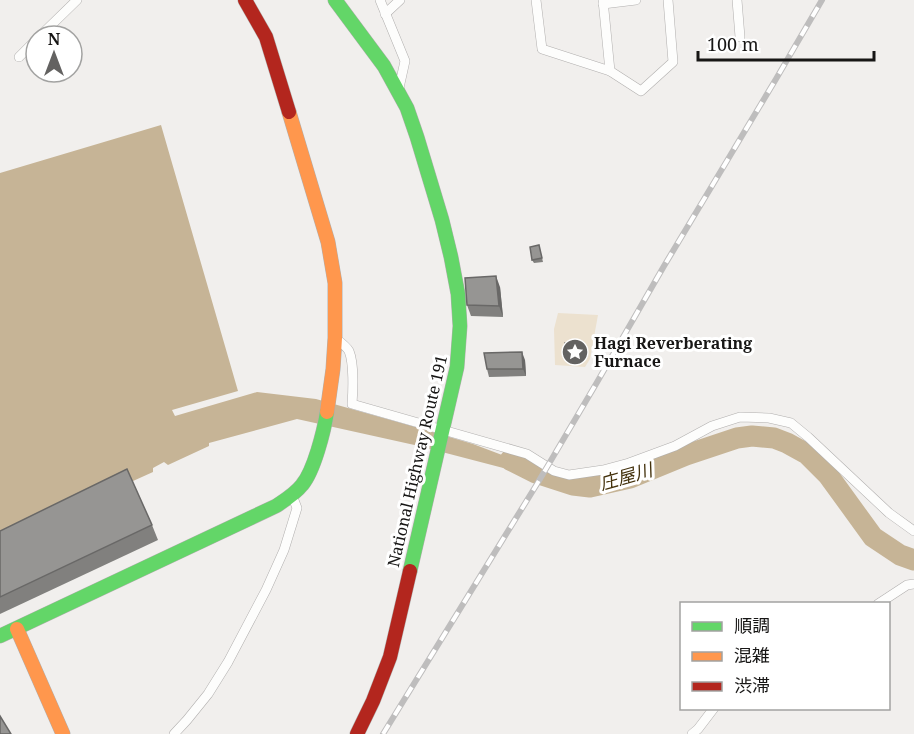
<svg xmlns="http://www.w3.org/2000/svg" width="914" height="734" font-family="'Noto Serif','Noto Sans JP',serif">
<rect width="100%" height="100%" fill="#f1efed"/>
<polygon fill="#ece1cf" points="558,313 598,315 590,359 585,367 555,365 554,329"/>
<polygon fill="#c6b496" points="161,125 238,391 172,410 175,416 257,392 316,399 419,428 473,444 536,468 534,476 419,446 297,419 209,443 209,446 168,465 164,462 153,468 153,472 0,541 0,173"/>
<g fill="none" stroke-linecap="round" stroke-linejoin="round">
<polyline stroke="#c6b496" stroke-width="21" points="510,460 536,473 573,485 590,487 630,478 686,455 737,438 752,436 774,438 787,443 807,454 828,475 873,537 900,555 914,560"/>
<defs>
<g id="street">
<polyline points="380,0 405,61 399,88"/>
<polyline points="536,0 542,49 610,71 641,91 673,62 668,0"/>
<polyline points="603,0 610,71"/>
<polyline points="737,0 740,37"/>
<polyline points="603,4 636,0"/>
<polyline points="385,14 400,0"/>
<polyline points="40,36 77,0"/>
<polyline points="19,57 36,40"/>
<path d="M335,338C339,341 346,346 349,351C354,363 353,391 352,404L527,454L554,471L569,475L603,470L629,463L675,446L712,426L740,417L769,418L791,423L808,437L889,513L914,531"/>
<polyline points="878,604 907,585 914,584"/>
<polyline points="174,734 187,720 208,694 228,662 266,590 284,550 297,508 292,495"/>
<polyline points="692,734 698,729 714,708"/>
</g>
<g id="fast">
<polyline points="335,0 384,66 407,108 417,137 442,220 451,257 458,294 460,326 457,367 410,571"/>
<path d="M0,636L276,506C285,500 295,494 302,485C314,471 324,431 327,412"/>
</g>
<g id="slow">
<polyline points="289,112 328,242 335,283 335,338 333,369 327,412"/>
<polyline points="17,629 63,734"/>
</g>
<g id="jam">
<polyline points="245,0 266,37 289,112"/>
<polyline points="357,734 373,701 390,657 410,571"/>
</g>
</defs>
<use href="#street" stroke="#b1afae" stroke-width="10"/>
<use href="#fast" stroke="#b1afae" stroke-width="15"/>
<use href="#slow" stroke="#b1afae" stroke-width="15"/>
<use href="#jam" stroke="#b1afae" stroke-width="15"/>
<use href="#street" stroke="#fdfdfc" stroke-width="9"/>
<use href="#fast" stroke="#63d668" stroke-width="14"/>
<use href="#slow" stroke="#ff974d" stroke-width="14"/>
<use href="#jam" stroke="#b3261e" stroke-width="14"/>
<defs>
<polyline id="rail" points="383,734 537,484 596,384 664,266 776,79 822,0"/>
</defs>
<use href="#rail" stroke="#bebdbd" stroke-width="6"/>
<use href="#rail" stroke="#fff" stroke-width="4" stroke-dasharray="11" stroke-linecap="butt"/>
</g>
<g fill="#81807e">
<polygon points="539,245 543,262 534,263 532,260"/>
<polygon points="500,287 503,317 471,316 467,305"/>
<polygon points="581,347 581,356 566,356 565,352"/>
<polygon points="525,360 526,376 489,377 487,369"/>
<polygon points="152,525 158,540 0,614 0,531"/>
</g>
<g fill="#696867">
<polygon points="496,276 500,287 503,317 499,306"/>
<polygon points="522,352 525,360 526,376 523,369"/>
</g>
<g fill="#969593" stroke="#696867" stroke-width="1.5">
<polygon points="539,245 542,258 532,260 530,247"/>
<polygon points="496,276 499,306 467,305 465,278"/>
<polygon points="565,343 580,343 579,353 565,352"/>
<polygon points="522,352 523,369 487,369 484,353"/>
<polygon points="127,469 152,525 0,597 0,531"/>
<polygon points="0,716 11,734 0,734"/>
</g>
<defs>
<symbol id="sight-disc" viewBox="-11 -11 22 22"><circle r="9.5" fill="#636261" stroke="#fff"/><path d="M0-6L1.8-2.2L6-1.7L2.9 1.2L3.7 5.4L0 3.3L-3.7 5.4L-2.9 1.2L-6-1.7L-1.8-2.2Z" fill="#fff"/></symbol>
</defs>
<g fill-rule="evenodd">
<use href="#sight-disc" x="560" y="337" width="30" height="30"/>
</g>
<g text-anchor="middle" stroke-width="6" stroke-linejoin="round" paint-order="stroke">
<g font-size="16" font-weight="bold" fill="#171615" stroke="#fff" text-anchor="start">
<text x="594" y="349">Hagi Reverberating<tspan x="594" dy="18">Furnace</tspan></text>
</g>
<g font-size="16" fill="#171615" stroke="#fff">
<text transform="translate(417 461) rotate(-77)" y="6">National Highway Route 191</text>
</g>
<g font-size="18" font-style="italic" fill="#43310c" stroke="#fff">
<text transform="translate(626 477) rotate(-16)" y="6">庄屋川</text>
</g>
</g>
<rect x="680" y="602" width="210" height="108" fill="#ffffff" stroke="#a2a2a1" stroke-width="1.5"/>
<rect x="692" y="622" width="30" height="9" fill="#63d668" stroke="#a2a2a1" stroke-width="1.5"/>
<text x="734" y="632" font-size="18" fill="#171615">順調</text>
<rect x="692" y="652" width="30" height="9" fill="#ff974d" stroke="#a2a2a1" stroke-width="1.5"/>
<text x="734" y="662" font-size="18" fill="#171615">混雑</text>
<rect x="692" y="682" width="30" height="9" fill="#b3261e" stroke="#a2a2a1" stroke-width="1.5"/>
<text x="734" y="692" font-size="18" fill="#171615">渋滞</text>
<g transform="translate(54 54)"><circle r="28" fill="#ffffff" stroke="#a2a2a1" stroke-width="1.5"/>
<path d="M0-4.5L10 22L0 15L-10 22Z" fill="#636261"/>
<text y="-9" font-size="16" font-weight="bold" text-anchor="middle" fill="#171615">N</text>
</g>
<path d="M698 51v9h176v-9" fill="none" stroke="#171615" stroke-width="3"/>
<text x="707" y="51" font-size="18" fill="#171615" stroke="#ffffff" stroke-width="4.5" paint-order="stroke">100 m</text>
</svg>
